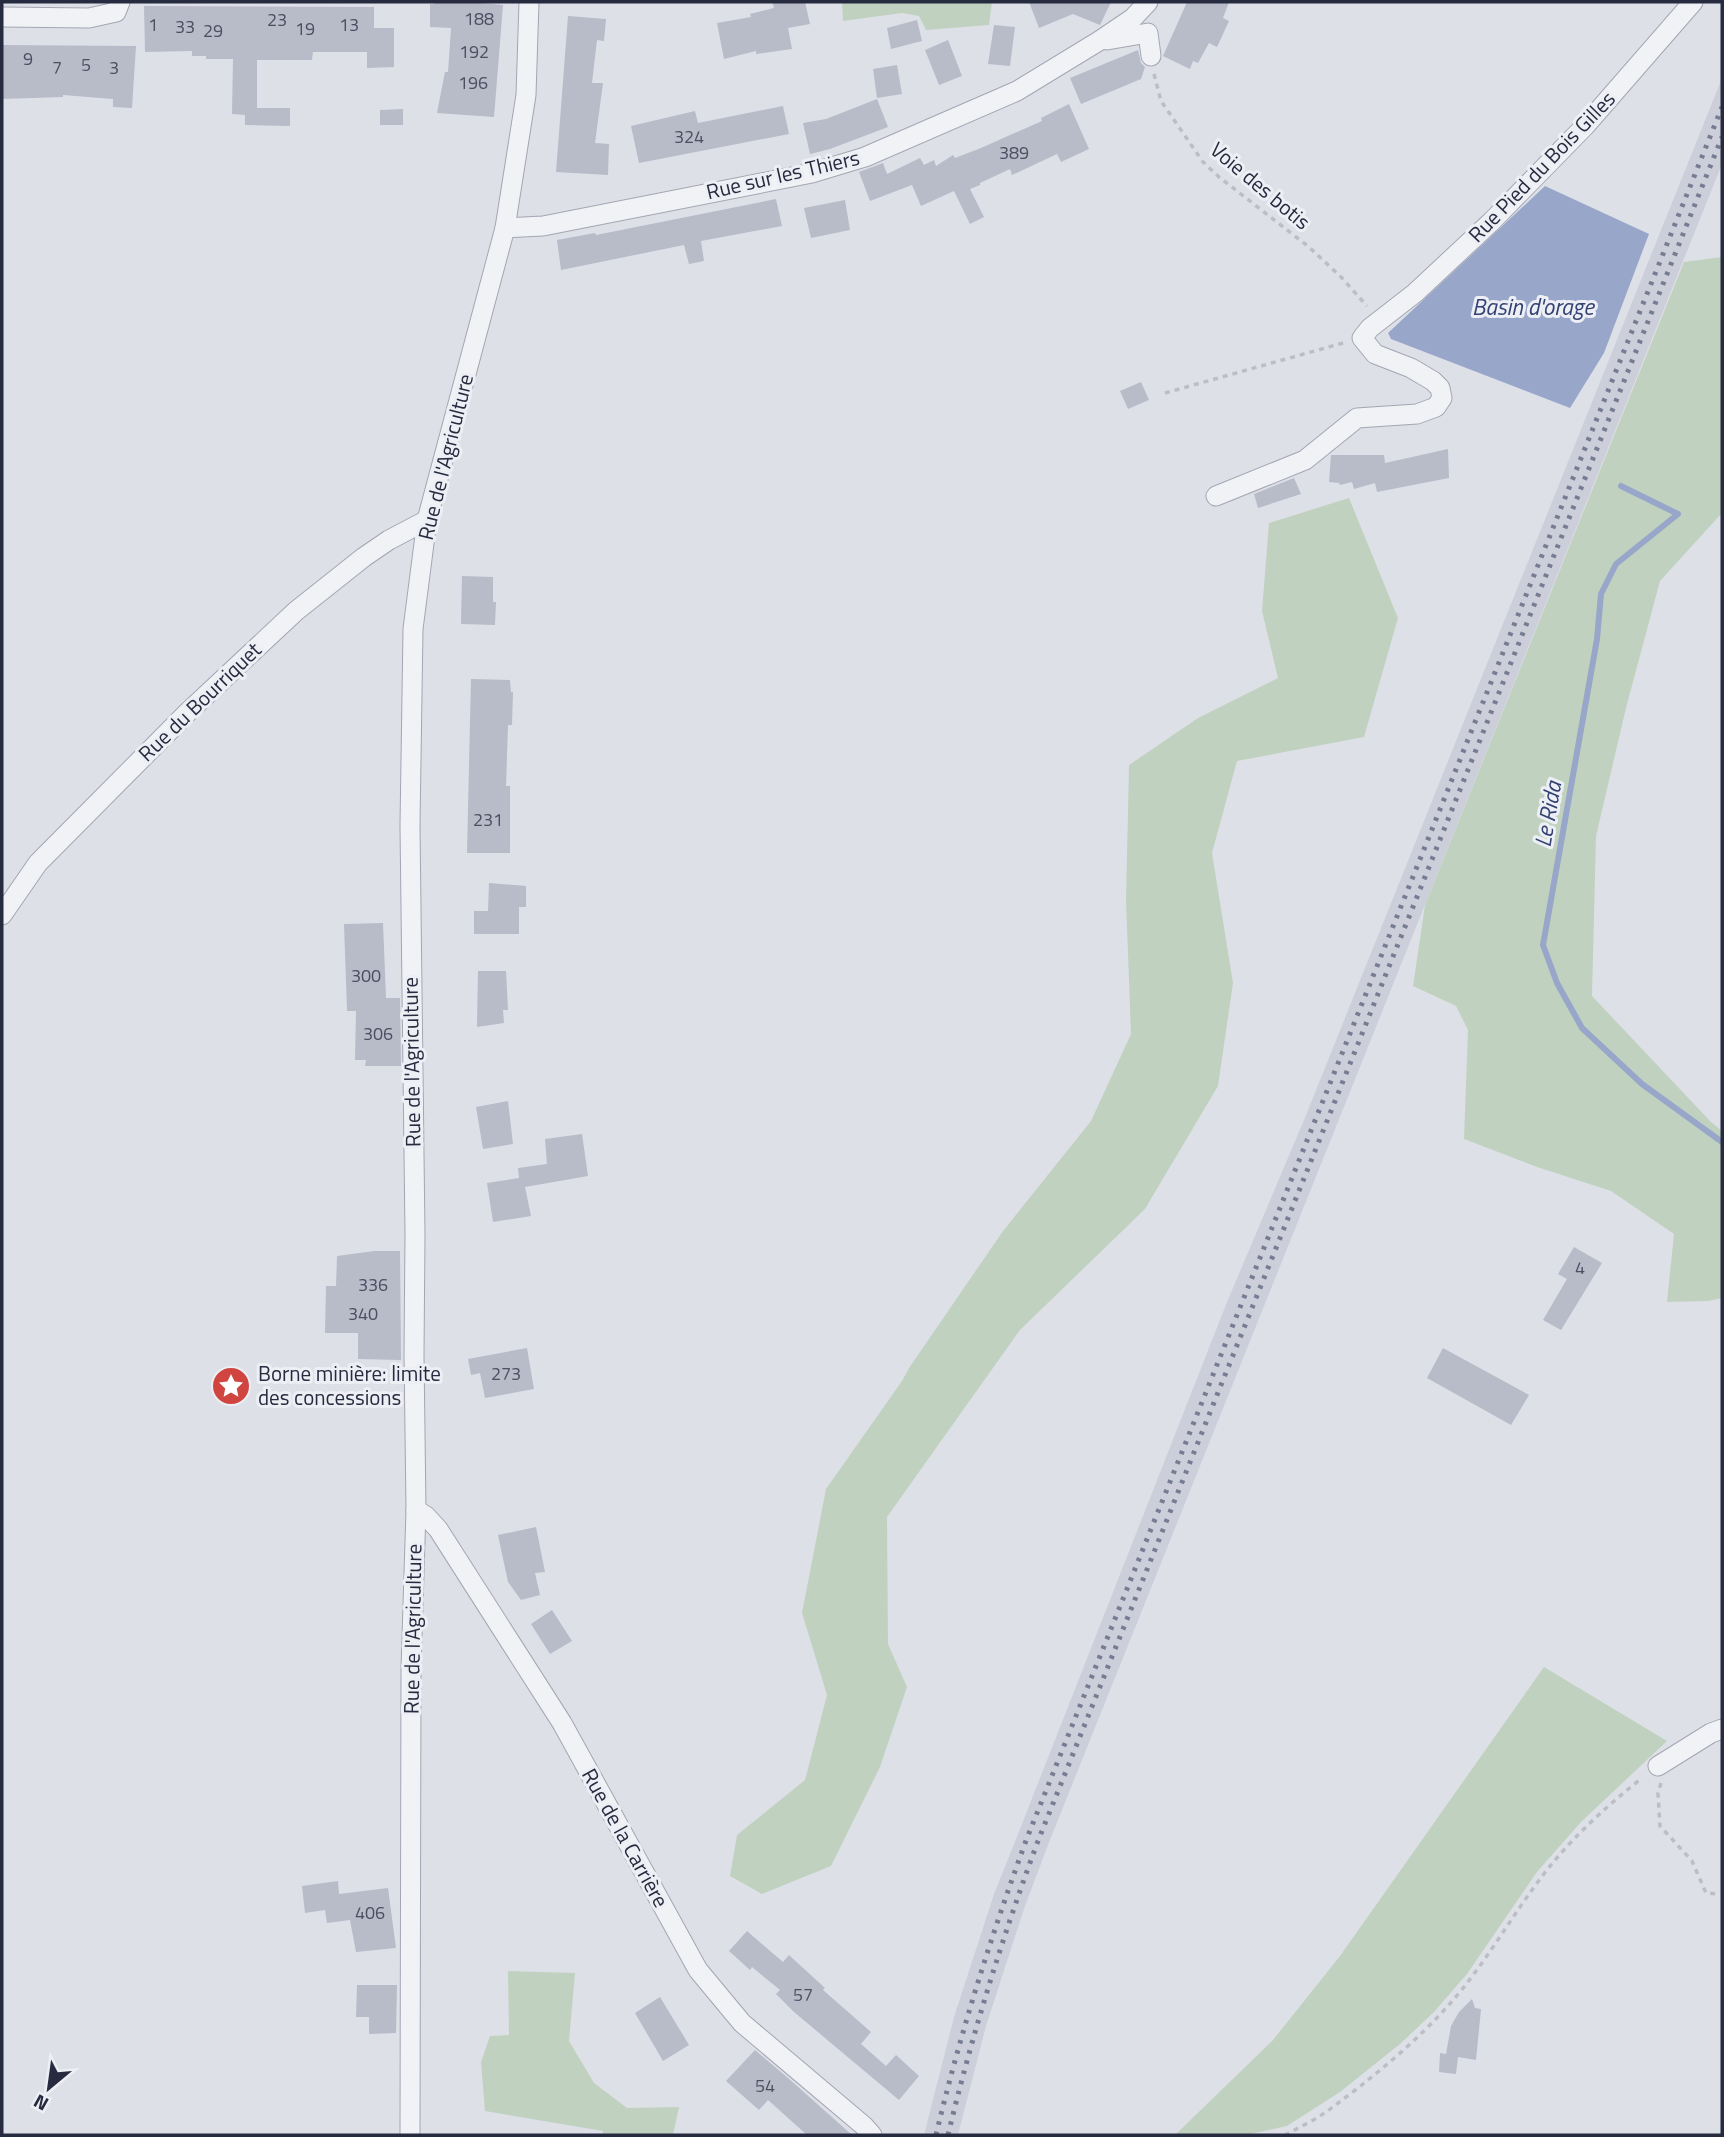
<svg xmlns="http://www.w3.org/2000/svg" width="1724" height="2137" font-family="'Titillium Web',sans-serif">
<rect width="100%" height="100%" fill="#dee0e8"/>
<polygon fill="#cccfda" points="1722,78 1722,164 1048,1845 1025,1906 986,2026 958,2135 924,2135 954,2017 994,1894 1018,1834 1227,1302 1304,1120"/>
<g fill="#c0d2bf">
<polygon points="842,2 992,2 989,25 926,30 919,16 902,13 843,21"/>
<polygon points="1722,257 1722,513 1660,581 1626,708 1596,836 1592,996 1711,1122 1722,1131 1722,1298 1708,1301 1667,1302 1674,1234 1611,1191 1537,1167 1464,1139 1468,1030 1456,1006 1413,986 1425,905 1684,262"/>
<polygon points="1349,498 1398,618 1364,737 1237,761 1212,853 1233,983 1218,1086 1145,1209 1020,1330 887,1517 888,1644 907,1687 880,1767 831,1866 762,1894 730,1876 737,1835 805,1780 827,1695 802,1613 826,1489 902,1381 909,1368 1003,1231 1091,1121 1131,1034 1126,900 1129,765 1198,718 1278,678 1262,611 1269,523"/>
<polygon points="1544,1667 1667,1741 1581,1822 1537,1872 1467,1974 1434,2012 1400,2044 1340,2092 1287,2126 1246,2135 1175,2135 1273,2040 1340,1956"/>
<polygon points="508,1971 575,1973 569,2041 594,2083 627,2108 679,2107 673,2135 603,2135 603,2131 485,2111 481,2062 490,2036 509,2035"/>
</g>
<polygon fill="#98a7c9" points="1545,186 1649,234 1604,353 1570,408 1391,339 1388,333"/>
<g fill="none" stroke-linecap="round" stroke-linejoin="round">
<polyline stroke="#98a7c9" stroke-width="6" points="1621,486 1678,514 1616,564 1601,594 1597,639 1543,945 1557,983 1582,1028 1642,1084 1722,1142"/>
</g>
<g fill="#b8bbc8">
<polygon points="434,2 470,2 503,5 494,117 437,113 445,72 448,72 451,28 430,27 430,4 434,4"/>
<polygon points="772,2 805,2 810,24 788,28 792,49 756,54 756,51 724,59 717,23 751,17 750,14 774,8"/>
<polygon points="1029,2 1111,2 1100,25 1073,14 1039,28"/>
<polygon points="1187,2 1229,2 1223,18 1229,21 1217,47 1209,43 1198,63 1193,61 1190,69 1163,56"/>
<polygon points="144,6 374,7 374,28 394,28 394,67 367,68 367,52 313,52 312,60 257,60 257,108 290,108 290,126 245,125 245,115 232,114 233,59 206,59 206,56 192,56 192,51 145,52"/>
<polygon points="568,16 606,19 604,41 597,40 592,83 603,83 595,143 609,144 608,175 556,172"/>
<polygon points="917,20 922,41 891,49 887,28"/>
<polygon points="994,25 1015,27 1010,66 988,64"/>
<polygon points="948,40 962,76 939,85 925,50"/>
<polygon points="2,45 136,46 132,108 113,107 113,99 63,95 63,97 2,99"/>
<polygon points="1138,50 1141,63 1145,67 1141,79 1081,104 1070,78"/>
<polygon points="897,65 902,94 877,98 873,69"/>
<polygon points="877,99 888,127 830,149 810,154 803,123 826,119"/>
<polygon points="1069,104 1089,149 1061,162 1057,154 1012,175 1010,169 980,183 980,185 970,189 984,217 970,224 954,191 921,206 912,185 870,201 859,172 883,163 887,174 920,158 924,165 934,160 936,166 953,155 955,158 981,148 1042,121 1041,118"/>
<polygon points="783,106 789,134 639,163 631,126 695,111 698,123"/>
<polygon points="403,109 403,125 380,125 380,110"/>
<polygon points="776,199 782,226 701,241 704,261 689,264 684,245 561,270 557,240 595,233 596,235"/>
<polygon points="845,200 850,230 811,238 804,208"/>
<polygon points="1141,382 1149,400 1128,409 1120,391"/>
<polygon points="1448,449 1449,478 1377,492 1375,483 1354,489 1352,482 1340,485 1339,483 1329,482 1331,455 1384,455 1385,463"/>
<polygon points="1294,478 1301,494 1258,508 1254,494"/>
<polygon points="462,576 493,577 493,602 496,602 495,625 461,624"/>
<polygon points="471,679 510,680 511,692 513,692 512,725 508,725 506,786 510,786 510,853 467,853"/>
<polygon points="489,883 526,886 526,907 519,907 519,934 474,934 474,911 488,911"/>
<polygon points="383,923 386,998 400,998 401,1066 365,1066 366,1060 355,1060 356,1011 347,1011 344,924"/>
<polygon points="478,971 506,971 508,1010 503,1010 504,1023 477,1027"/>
<polygon points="508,1101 513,1144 483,1149 476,1107"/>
<polygon points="582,1134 588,1176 525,1187 531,1216 493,1222 487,1183 519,1178 518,1168 547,1164 545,1139"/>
<polygon points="1574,1247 1602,1263 1561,1330 1543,1320 1567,1279 1558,1274"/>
<polygon points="374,1251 400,1251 401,1360 358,1359 358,1333 325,1333 326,1286 336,1286 337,1256"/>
<polygon points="527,1348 534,1389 485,1398 480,1373 471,1375 468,1359"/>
<polygon points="1443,1348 1529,1395 1511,1425 1427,1378"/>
<polygon points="536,1527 545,1572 535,1573 540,1595 521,1600 508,1582 498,1535"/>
<polygon points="552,1610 572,1641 550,1654 531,1624"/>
<polygon points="338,1881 339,1894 388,1888 396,1948 356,1952 350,1920 327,1923 325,1910 305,1913 302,1886"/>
<polygon points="747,1931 783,1962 789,1955 825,1988 823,1990 871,2032 861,2044 886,2066 896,2055 919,2076 899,2100 794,2012 776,1994 780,1990 752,1967 750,1970 729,1951"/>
<polygon points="357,1985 397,1985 396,2033 369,2034 369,2017 356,2017"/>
<polygon points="660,1997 689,2045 663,2061 635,2013"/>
<polygon points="1472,1999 1475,2008 1481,2009 1476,2060 1458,2057 1456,2074 1439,2072 1440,2053 1446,2054 1451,2026 1459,2012"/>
<polygon points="755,2050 788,2078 852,2135 807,2135 768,2100 759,2110 726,2081"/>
</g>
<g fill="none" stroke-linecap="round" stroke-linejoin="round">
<defs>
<g id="minor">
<polyline points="2,17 89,18 116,12 120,2"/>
<polyline points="1107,40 1148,33 1151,56"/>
<polyline points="505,228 543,226 812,173 865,157 1017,91 1099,41 1133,18 1148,2"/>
<polyline points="1216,496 1305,460 1357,418 1417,414 1436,407 1442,398 1440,388 1433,381 1411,368 1375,354 1362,338 1370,328 1415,293 1491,222 1585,126 1693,2"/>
<polyline points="2,915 38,863 187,713 296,611 364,557 389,540 427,520"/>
<polyline points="416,1510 426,1516 438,1529 562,1723 698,1970 742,2023 864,2126 872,2135"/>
<polyline points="1658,1766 1711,1733 1722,1729"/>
<polyline points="410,2135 411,1669 416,1510 414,1355 415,1234 410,826 413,629 427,520 505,228 526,95 529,2"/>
</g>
</defs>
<use href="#minor" stroke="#a3a6b2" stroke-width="21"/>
<g stroke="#bcbec6" stroke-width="3.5" stroke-dasharray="5 5" stroke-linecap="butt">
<polyline points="1154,74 1161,101 1203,162 1219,177 1309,247 1341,277 1367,306"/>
<polyline points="1165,393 1343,343"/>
<polyline points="1661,1783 1658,1793 1660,1826 1692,1861 1706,1893 1720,1894"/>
<path d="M1285,2135C1298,2128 1313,2121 1326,2112C1370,2080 1418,2041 1454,1999C1485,1963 1509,1921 1537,1883C1567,1842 1603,1809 1642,1778"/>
</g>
<use href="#minor" stroke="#f1f2f6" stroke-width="19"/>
<g stroke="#777c92" stroke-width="5" stroke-dasharray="3.5 7" stroke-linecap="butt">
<path d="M936,2135C960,2034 991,1936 1027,1838L1722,107"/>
<path d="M948,2135C972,2035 1002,1938 1038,1841L1722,137"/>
</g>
</g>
<defs>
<symbol id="sight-disc" viewBox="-11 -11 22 22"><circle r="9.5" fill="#d04540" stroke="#edeff5"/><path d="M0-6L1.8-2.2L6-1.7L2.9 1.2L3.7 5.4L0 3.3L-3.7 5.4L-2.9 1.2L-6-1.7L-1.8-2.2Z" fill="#fff"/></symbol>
</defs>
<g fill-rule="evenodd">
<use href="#sight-disc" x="209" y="1364" width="44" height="44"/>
</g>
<g text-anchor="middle" stroke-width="6" stroke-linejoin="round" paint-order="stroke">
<g font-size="18" fill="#4b4f61">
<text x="479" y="25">188</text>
<text x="277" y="26">23</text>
<text x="153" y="31">1</text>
<text x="349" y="31">13</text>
<text x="185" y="33">33</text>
<text x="305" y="35">19</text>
<text x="213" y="37">29</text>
<text x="474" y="58">192</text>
<text x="28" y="65">9</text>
<text x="86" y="71">5</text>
<text x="57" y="74">7</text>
<text x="114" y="74">3</text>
<text x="473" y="89">196</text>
<text x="689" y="143">324</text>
<text x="1014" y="159">389</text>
<text x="488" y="826">231</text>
<text x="366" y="982">300</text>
<text x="378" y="1040">306</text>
<text x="1580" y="1274">4</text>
<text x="373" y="1291">336</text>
<text x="363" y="1320">340</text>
<text x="506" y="1380">273</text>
<text x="370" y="1919">406</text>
<text x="803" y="2001">57</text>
<text x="765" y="2092">54</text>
</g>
<g font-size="21" fill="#272b3f" stroke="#edeff5">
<text transform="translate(1542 167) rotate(-46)" y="7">Rue Pied du Bois Gilles</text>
<text transform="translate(783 175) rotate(-13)" y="7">Rue sur les Thiers</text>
<text transform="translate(1260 186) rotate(40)" y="7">Voie des botis</text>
<text transform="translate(446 457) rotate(-76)" y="7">Rue de l'Agriculture</text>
<text transform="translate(200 702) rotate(-44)" y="7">Rue du Bourriquet</text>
<text transform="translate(412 1062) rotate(-91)" y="7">Rue de l'Agriculture</text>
<text transform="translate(413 1629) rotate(-89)" y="7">Rue de l'Agriculture</text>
<text transform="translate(625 1838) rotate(61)" y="7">Rue de la Carrière</text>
</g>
<g font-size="21" fill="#272b3f" stroke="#edeff5" text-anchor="start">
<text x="258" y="1381">Borne minière: limite<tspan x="258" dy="24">des concessions</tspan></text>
</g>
<g font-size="23" font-style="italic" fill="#314273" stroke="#edeff5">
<text x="1533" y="315">Basin d'orage</text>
<text transform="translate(1548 814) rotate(-80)" y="8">Le Rida</text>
</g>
</g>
<rect width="1724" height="2137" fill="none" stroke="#272b3f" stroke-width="7"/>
<g transform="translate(49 2088) rotate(209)" stroke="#edeff5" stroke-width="5" paint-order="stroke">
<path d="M0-5L12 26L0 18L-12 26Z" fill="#272b3f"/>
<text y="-10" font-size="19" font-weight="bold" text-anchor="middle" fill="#272b3f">N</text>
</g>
</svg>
